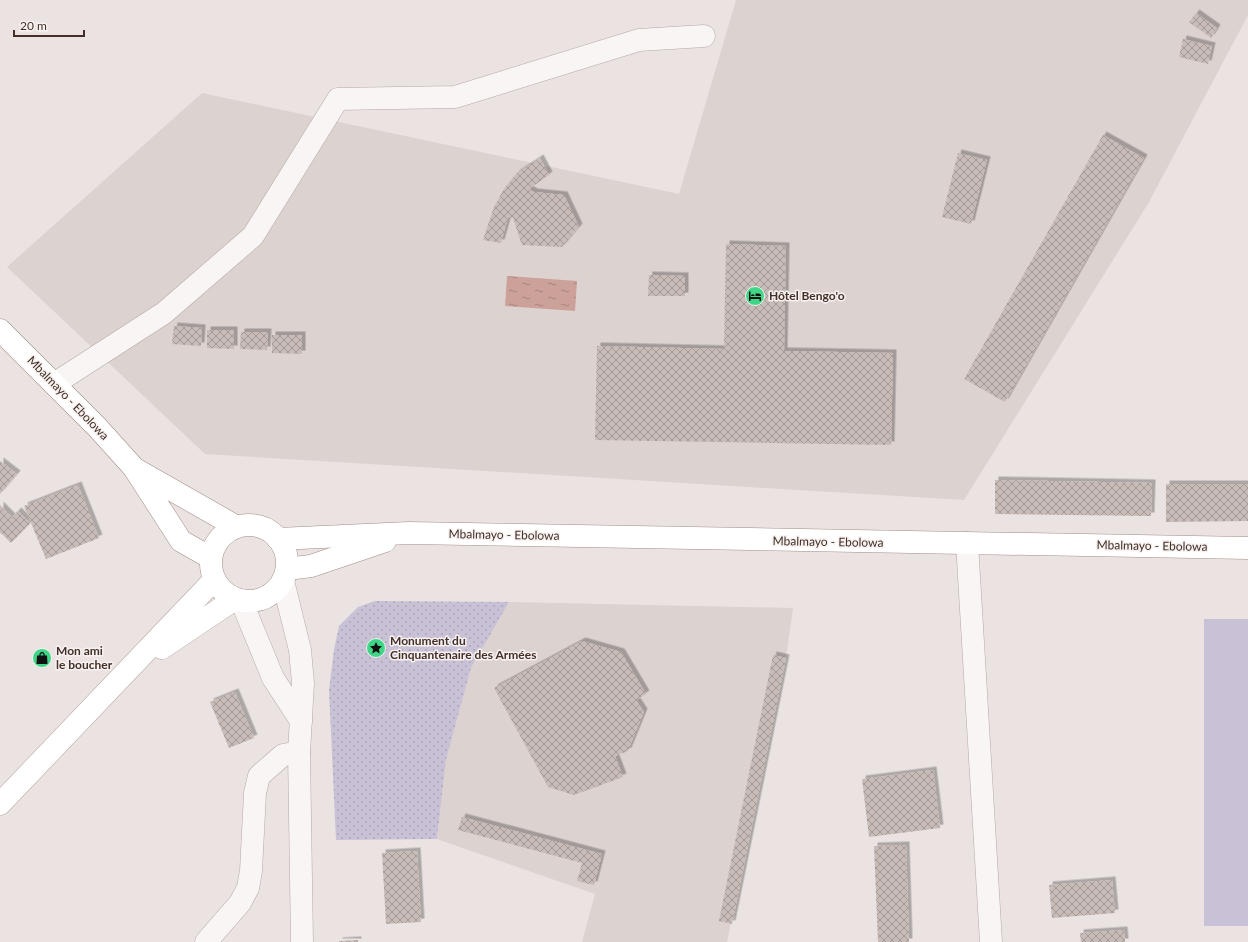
<svg xmlns="http://www.w3.org/2000/svg" width="1248" height="942" font-family="Lato,sans-serif">
<defs>
<pattern id="grass-dots" width="8" height="8" patternUnits="userSpaceOnUse"><rect width="8" height="8" fill="#c9c1d5"/><path d="M2 2h.1M6 6h.1" fill="none" stroke="#aea6b7" stroke-width="1.8" stroke-linecap="round"/></pattern>
<pattern id="water-ripples" width="26" height="14" patternUnits="userSpaceOnUse"><rect width="26" height="14" fill="#cca19a"/><path d="M2 4q2-2 4 0t4 0M15 11q2-2 4 0t4 0" fill="none" stroke="#a7847e"/></pattern>
<pattern id="building-cross-hatch" width="8" height="8" patternUnits="userSpaceOnUse"><rect width="8" height="8" fill="#c8bcb8"/><path d="M0 0l8 8M0 8l8-8" fill="none" stroke="#a49996"/></pattern>
<filter id="shadow"><feDropShadow dx="3.5" dy="-3.5" stdDeviation="0" flood-color="#0004"/></filter>
</defs>
<rect width="100%" height="100%" fill="#eae3e1"/>
<g fill="#dcd2cf">
<polygon points="736,0 1248,0 1248,15 1149,202 964,500 205,454 7,267 202,93 679,194"/>
<polygon points="509,602 793,608 786,658 727,942 582,942 595,894 437,839 446,760 471,668"/>
</g>
<polygon fill="url(#grass-dots)" points="375,601 509,602 471,668 446,760 437,839 336,840 329,690 334,650 339,626 358,607"/>
<rect fill="#c9c1d5" x="1204" y="619" width="44" height="307"/>
<polygon fill="url(#water-ripples)" points="507,276 577,281 575,311 505,306"/>
<g fill="url(#building-cross-hatch)" filter="url(#shadow)">
<polygon points="1196,13 1217,28 1211,38 1189,22"/>
<polygon points="1183,39 1212,46 1208,64 1179,57"/>
<polygon points="1103,135 1144,158 1005,402 964,379"/>
<polygon points="958,153 987,160 971,224 942,217"/>
<polygon points="540,158 549,175 529,189 534,192 564,195 579,227 562,247 522,245 513,218 508,218 501,243 483,240 494,207 504,189 517,173"/>
<polygon points="726,244 786,246 784,351 893,353 891,445 595,440 597,346 724,349"/>
<polygon points="649,275 685,276 685,296 648,296"/>
<polygon points="174,326 202,328 201,346 172,344"/>
<polygon points="207,330 234,330 234,349 207,348"/>
<polygon points="241,332 268,332 267,350 240,349"/>
<polygon points="272,335 302,335 302,354 272,353"/>
<polygon points="0,461 17,474 0,494"/>
<polygon points="995,480 1152,483 1151,516 995,514"/>
<polygon points="1166,484 1248,484 1248,521 1166,522"/>
<polygon points="78,485 99,538 46,559 24,506"/>
<polygon points="0,505 12,517 18,511 30,523 11,543 1,533 0,534"/>
<polygon points="582,641 621,652 646,694 636,700 644,712 628,751 615,756 623,777 574,795 548,787 494,688"/>
<polygon points="773,655 786,658 732,924 719,921"/>
<polygon points="235,692 254,738 229,748 210,702"/>
<polygon points="933,770 940,828 869,837 862,779"/>
<polygon points="462,817 602,854 594,885 577,881 582,863 458,830"/>
<polygon points="906,845 909,942 878,942 874,846"/>
<polygon points="417,851 421,922 386,924 382,853"/>
<polygon points="1112,880 1115,913 1052,918 1049,885"/>
<polygon points="1124,930 1125,942 1081,942 1080,933"/>
<polygon points="358,940 358,942 339,942 339,941"/>
</g>
<g fill="none" stroke-linecap="round" stroke-linejoin="round">
<defs>
<g id="minor">
<polyline points="54,384 164,313 253,236 338,99 455,97 639,40 704,36"/>
<polyline points="967,543 991,942"/>
<polyline points="283,581 300,650 303,683 299,752 302,942"/>
<polyline points="241,600 273,678 301,721"/>
<polyline points="206,942 240,903 248,888 251,871 255,793 259,776 283,755 299,752"/>
</g>
<g id="major">
<polyline points="162,648 235,599"/>
<polyline points="0,804 214,580"/>
</g>
<g id="highway">
<polyline points="0,330 97,427 134,468 181,541 211,558"/>
<polyline points="137,470 237,527"/>
<circle cx="249" cy="563" r="38"/>
<polyline points="278,539 409,533 1248,548"/>
<polyline points="287,569 311,566 385,541"/>
</g>
</defs>
<use href="#minor" stroke="#b5a9a6" stroke-width="23"/>
<use href="#major" stroke="#b7a59f" stroke-width="23"/>
<use href="#highway" stroke="#a28e87" stroke-width="23"/>
<use href="#minor" stroke="#f8f5f4" stroke-width="22"/>
<use href="#major" stroke="#fff" stroke-width="22"/>
<use href="#highway" stroke="#fff" stroke-width="22"/>
</g>
<defs>
<symbol id="hotel-disc" viewBox="-11 -11 22 22"><circle r="9.5" fill="#3fd688" stroke="#f7f2f0"/><path d="M-6-4.5h1.5V1H6V5H4.5V3h-9V5H-6ZM-4 0a1.8 1.8 0 1 1 3.6 0ZM.5 0V-2.5h3Q6-2.5 6 0Z" fill="#111"/></symbol>
<symbol id="sight-disc" viewBox="-11 -11 22 22"><circle r="9.5" fill="#3fd688" stroke="#f7f2f0"/><path d="M0-6L1.8-2.2L6-1.7L2.9 1.2L3.7 5.4L0 3.3L-3.7 5.4L-2.9 1.2L-6-1.7L-1.8-2.2Z" fill="#111"/></symbol>
<symbol id="shop-disc" viewBox="-11 -11 22 22"><circle r="9.5" fill="#3fd688" stroke="#f7f2f0"/><path d="M-5-2.5h2.3a2.7 3.5 0 0 1 5.4 0H5L5.5 6h-11ZM-1.5-2.5h3a1.5 2.3 0 0 0-3 0Z" fill="#111"/></symbol>
</defs>
<g fill-rule="evenodd">
<use href="#hotel-disc" x="744" y="285" width="22" height="22"/>
<use href="#sight-disc" x="365" y="637" width="22" height="22"/>
<use href="#shop-disc" x="31" y="647" width="22" height="22"/>
</g>
<g text-anchor="middle" stroke-width="3" stroke-linejoin="round" paint-order="stroke">
<g font-size="12" font-weight="bold" fill="#432f28" stroke="#f7f2f0" text-anchor="start">
<text x="769" y="300">Hôtel Bengo'o</text>
<text x="390" y="645">Monument du<tspan x="390" dy="14">Cinquantenaire des Armées</tspan></text>
<text x="56" y="655">Mon ami<tspan x="56" dy="14">le boucher</tspan></text>
</g>
<g font-size="12" fill="#432f28" stroke="#f7f2f0">
<text transform="translate(68 398) rotate(46)" y="4">Mbalmayo - Ebolowa</text>
<text transform="translate(504 535) rotate(1)" y="4">Mbalmayo - Ebolowa</text>
<text transform="translate(828 542) rotate(1)" y="4">Mbalmayo - Ebolowa</text>
<text transform="translate(1152 546) rotate(1)" y="4">Mbalmayo - Ebolowa</text>
</g>
</g>
<path d="M14 30v6h70v-6" fill="none" stroke="#432f28" stroke-width="2"/>
<text x="20" y="30" font-size="12" fill="#432f28" stroke="#f7f2f0" stroke-width="3" paint-order="stroke">20 m</text>
</svg>
